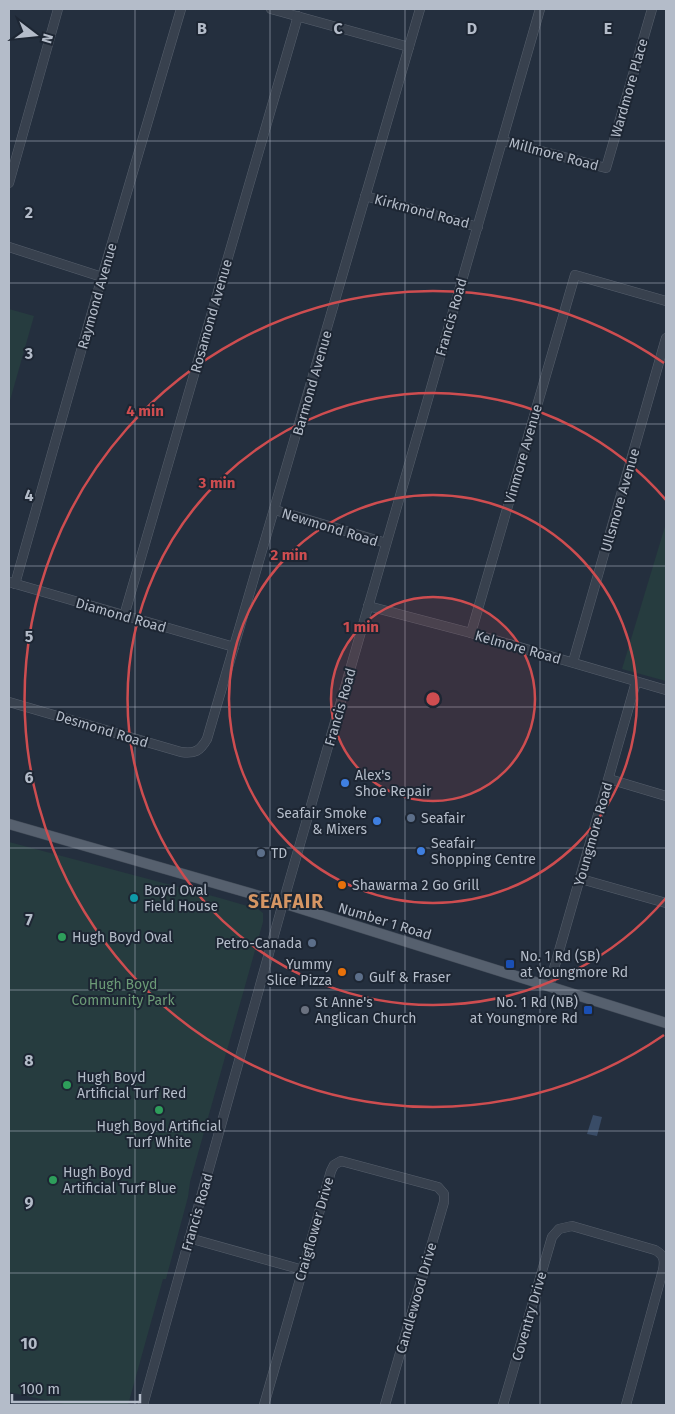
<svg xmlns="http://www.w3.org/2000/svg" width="675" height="1414" font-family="'Fira Sans',sans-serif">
<rect width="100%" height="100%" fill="#242f3e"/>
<g fill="#263c3f">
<polygon points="9,309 34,316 9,404"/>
<polygon points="666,523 666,681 622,669"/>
<polygon points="9,842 220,898 258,909 263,913 263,922 190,1182 188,1197 166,1279 163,1279 128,1405 68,1405 9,1392"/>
</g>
<polygon fill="#394c67" points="593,1115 602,1117 597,1136 587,1134"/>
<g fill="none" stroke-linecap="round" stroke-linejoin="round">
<defs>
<g id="minor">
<polyline points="271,9 409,47"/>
<polyline points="503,141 606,168 652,9"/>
<polyline points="9,183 58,9"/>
<polyline points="365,196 478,227"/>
<polyline points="9,247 102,277"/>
<polyline points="275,510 386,543"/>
<polyline points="9,582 234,647"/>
<polyline points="15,584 102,277 181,9"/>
<polyline points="368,606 471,633 666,690"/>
<polyline points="124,616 298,16"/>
<polyline points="471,633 575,275 666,301"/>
<polyline points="573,662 666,338"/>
<path d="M9,702L181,752C195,754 200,751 207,739L420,9"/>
<polyline points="609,779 666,796"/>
<polyline points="581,879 666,903"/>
<polyline points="549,986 636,682"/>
<polyline points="189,1238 303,1270"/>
<polyline points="143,1405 283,903 540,9"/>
<polyline points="264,1405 331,1171 334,1165 341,1161 438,1187 444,1194 444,1202 385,1405"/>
<path d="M503,1405L552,1237L559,1229L572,1226L655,1250C664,1255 665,1260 663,1270L626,1405"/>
</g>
<polyline id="major" points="9,824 270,899 666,1023"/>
</defs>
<use href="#minor" stroke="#565f6c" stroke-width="10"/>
<use href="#major" stroke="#414a57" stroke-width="11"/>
<use href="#minor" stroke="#38414e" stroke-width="9"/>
<use href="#major" stroke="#56606e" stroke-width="10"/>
</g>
<path fill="none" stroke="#b4bcc9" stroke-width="1" stroke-opacity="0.55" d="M135,9V1405M270,9V1405M405,9V1405M540,9V1405M9,141H666M9,283H666M9,424H666M9,566H666M9,707H666M9,848H666M9,990H666M9,1131H666M9,1273H666"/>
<circle cx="433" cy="699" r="102" fill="#ce4d50" fill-opacity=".12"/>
<g fill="none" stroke="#ce4d50" stroke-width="2.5">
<circle cx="433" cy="699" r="102"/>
<circle cx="433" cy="699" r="204"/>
<path d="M666 898A306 306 0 1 1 666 500"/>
<path d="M664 1035A408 408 0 1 1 664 363"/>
</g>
<g fill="#3f7fe0" stroke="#1d2633" stroke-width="2">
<circle cx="345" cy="783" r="5"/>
<circle cx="377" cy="821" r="5"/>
<circle cx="421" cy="851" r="5"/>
</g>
<g fill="#5c6f8a" stroke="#1d2633" stroke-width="2">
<circle cx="411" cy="818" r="5"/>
<circle cx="261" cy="853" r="5"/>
<circle cx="312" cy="943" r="5"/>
<circle cx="359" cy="977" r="5"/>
</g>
<g fill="#e8710a" stroke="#1d2633" stroke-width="2">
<circle cx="342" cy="885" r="5"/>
<circle cx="342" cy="972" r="5"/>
</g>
<circle fill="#0f9aa8" stroke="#1d2633" stroke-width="2" cx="134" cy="898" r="5"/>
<g fill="#2e9e5b" stroke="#1d2633" stroke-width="2">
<circle cx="62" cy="937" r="5"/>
<circle cx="67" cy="1085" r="5"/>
<circle cx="159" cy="1110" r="5"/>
<circle cx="53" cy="1180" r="5"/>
</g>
<g fill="#1a4fb4" stroke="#1d2633" stroke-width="2">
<rect x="505" y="959" width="10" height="10" rx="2.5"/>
<rect x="583" y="1005" width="10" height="10" rx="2.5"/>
</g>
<circle fill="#6b7280" stroke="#1d2633" stroke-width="2" cx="305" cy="1010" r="5"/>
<g text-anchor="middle" stroke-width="4" stroke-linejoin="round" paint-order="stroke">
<g font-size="14" fill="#b4bcc9" stroke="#1d2633">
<text transform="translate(629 88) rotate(-74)" y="5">Wardmore Place</text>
<text transform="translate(554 154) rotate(15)" y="5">Millmore Road</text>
<text transform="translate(422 211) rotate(15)" y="5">Kirkmond Road</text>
<text transform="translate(97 296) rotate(-74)" y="5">Raymond Avenue</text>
<text transform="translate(211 316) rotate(-74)" y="5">Rosamond Avenue</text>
<text transform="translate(451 317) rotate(-74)" y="5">Francis Road</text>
<text transform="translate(312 383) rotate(-74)" y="5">Barmond Avenue</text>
<text transform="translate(523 454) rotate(-74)" y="5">Vinmore Avenue</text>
<text transform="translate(620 500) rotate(-74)" y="5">Ullsmore Avenue</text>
<text transform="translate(330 527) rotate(17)" y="5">Newmond Road</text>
<text transform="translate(121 615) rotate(16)" y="5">Diamond Road</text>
<text transform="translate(518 647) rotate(16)" y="5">Kelmore Road</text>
<text transform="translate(340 707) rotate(-74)" y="5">Francis Road</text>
<text transform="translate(102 729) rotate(17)" y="5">Desmond Road</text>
<text transform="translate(593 834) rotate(-74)" y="5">Youngmore Road</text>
<text transform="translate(385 921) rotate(17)" y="5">Number 1 Road</text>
<text transform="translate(197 1212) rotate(-74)" y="5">Francis Road</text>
<text transform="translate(314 1229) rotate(-74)" y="5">Craigflower Drive</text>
<text transform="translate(416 1298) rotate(-74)" y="5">Candlewood Drive</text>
<text transform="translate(529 1316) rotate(-74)" y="5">Coventry Drive</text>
</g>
<g font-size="14" fill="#b4bcc9" stroke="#1d2633" text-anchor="start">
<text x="355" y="780">Alex's<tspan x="355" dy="16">Shoe Repair</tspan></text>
<text x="367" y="818" text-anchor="end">Seafair Smoke<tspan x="367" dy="16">&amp; Mixers</tspan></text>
<text x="421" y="823">Seafair</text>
<text x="431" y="848">Seafair<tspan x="431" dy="16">Shopping Centre</tspan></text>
<text x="271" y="858">TD</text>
<text x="352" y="890">Shawarma 2 Go Grill</text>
<text x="144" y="895">Boyd Oval<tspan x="144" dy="16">Field House</tspan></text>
<text x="72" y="942">Hugh Boyd Oval</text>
<text x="302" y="948" text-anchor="end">Petro-Canada</text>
<text x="520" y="961">No. 1 Rd (SB)<tspan x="520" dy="16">at Youngmore Rd</tspan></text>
<text x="332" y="969" text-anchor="end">Yummy<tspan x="332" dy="16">Slice Pizza</tspan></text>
<text x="369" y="982">Gulf &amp; Fraser</text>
<text x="315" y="1007">St Anne's<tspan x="315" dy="16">Anglican Church</tspan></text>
<text x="578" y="1007" text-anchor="end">No. 1 Rd (NB)<tspan x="578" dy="16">at Youngmore Rd</tspan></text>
<text x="77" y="1082">Hugh Boyd<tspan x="77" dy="16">Artificial Turf Red</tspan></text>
<text x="159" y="1131" text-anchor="middle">Hugh Boyd Artificial<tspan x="159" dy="16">Turf White</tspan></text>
<text x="63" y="1177">Hugh Boyd<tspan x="63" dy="16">Artificial Turf Blue</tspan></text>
</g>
<g font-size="14" fill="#6b9a76" stroke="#1d2633">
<text x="123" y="989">Hugh Boyd<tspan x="123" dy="16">Community Park</tspan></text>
</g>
<g font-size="19" font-weight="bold" letter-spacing="1" fill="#d59563" stroke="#1d2633">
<text x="286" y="908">SEAFAIR</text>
</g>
</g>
<g font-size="16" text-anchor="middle" font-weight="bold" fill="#b4bcc9" stroke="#1d2633" stroke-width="4" stroke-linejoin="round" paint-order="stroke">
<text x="202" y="34">B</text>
<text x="338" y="34">C</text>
<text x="472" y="34">D</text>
<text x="608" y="34">E</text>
<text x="29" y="218">2</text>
<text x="29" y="359">3</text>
<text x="29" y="501">4</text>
<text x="29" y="642">5</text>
<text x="29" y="783">6</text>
<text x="29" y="925">7</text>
<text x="29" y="1066">8</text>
<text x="29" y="1208">9</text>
<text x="29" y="1349">10</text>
</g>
<circle cx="433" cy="699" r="8" fill="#ce4d50" stroke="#1d2633" stroke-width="2.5"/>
<g font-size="15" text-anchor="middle" font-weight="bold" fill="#ce4d50" stroke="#1d2633" stroke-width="4" stroke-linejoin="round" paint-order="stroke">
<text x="145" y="416">4 min</text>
<text x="217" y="488">3 min</text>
<text x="289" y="560">2 min</text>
<text x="361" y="632">1 min</text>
</g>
<rect width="675" height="1414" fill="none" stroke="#b4bcc9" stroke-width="20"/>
<g transform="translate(35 35) rotate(106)" stroke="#1d2633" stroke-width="4" paint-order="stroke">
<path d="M0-4L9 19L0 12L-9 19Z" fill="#b4bcc9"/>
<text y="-8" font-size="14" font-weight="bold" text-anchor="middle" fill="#b4bcc9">N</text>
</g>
<path d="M12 1394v8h128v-8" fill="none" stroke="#b4bcc9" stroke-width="2.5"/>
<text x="20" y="1394" font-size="15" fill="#b4bcc9" stroke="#1d2633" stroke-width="4" paint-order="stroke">100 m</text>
</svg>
